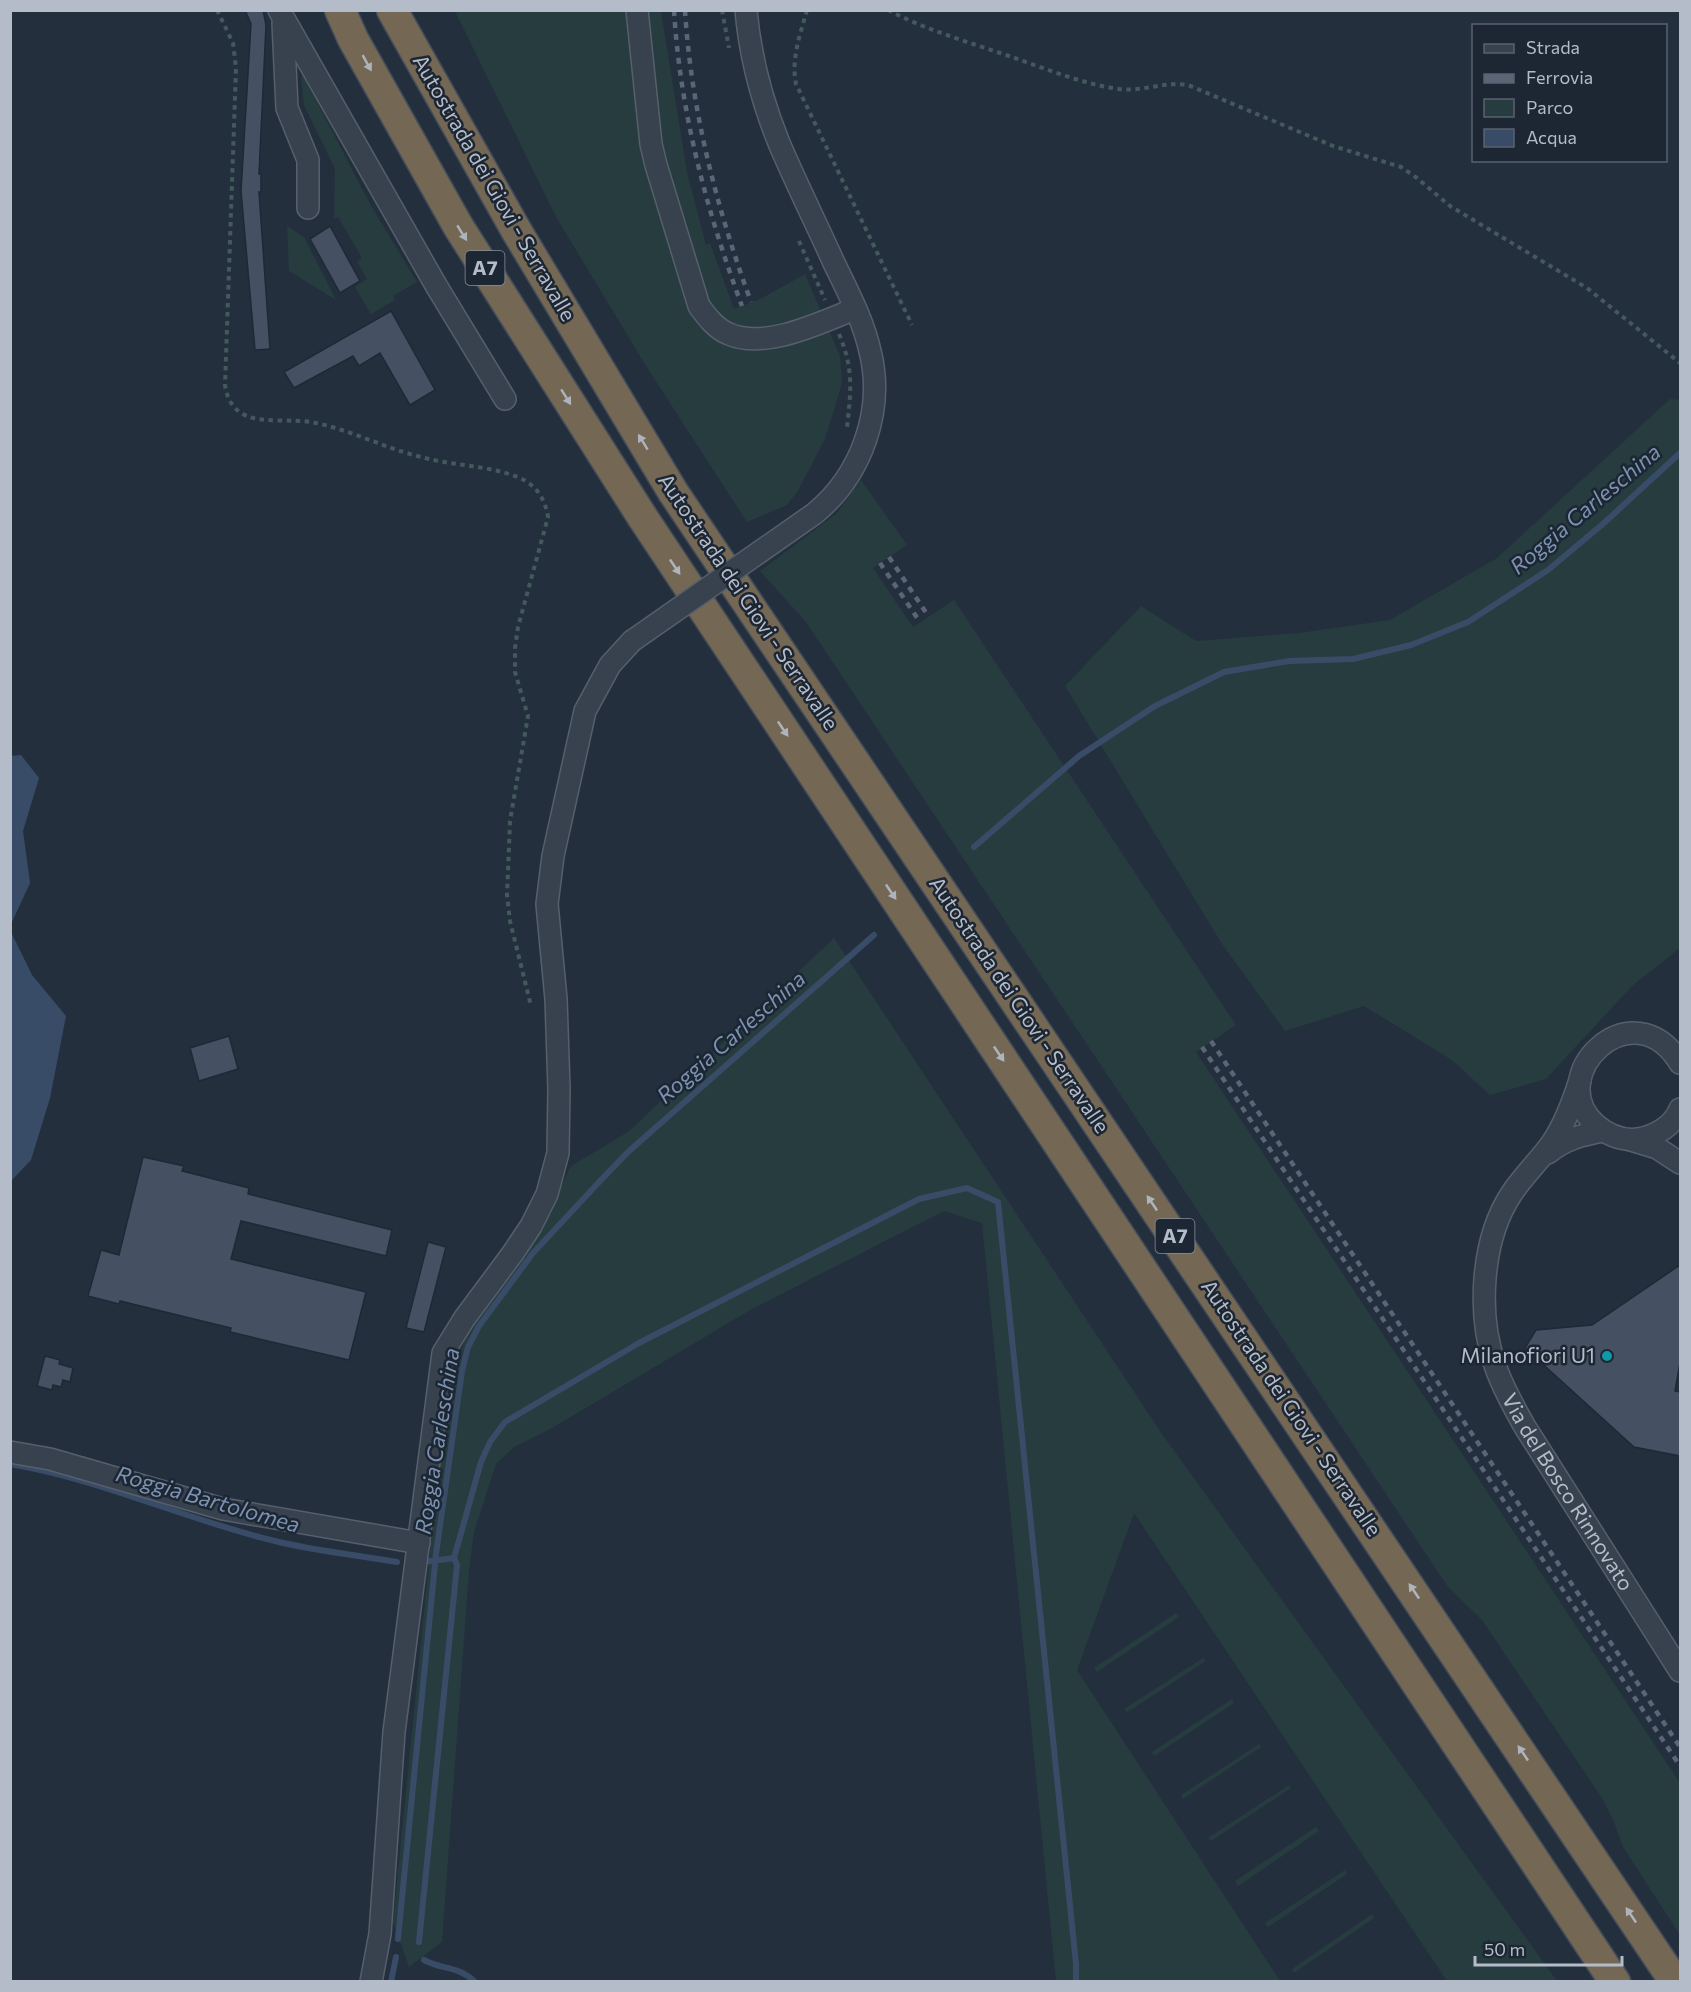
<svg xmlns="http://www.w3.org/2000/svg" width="1691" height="1992" font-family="Commissioner,sans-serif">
<rect width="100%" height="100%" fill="#242f3e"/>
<g fill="#263c3f">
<polygon points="455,11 661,11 687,172 706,245 710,243 734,309 760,299 805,274 840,356 842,383 825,439 798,491 787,505 747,522 646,366 555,215"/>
<polygon points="302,76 304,77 370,204 417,282 393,296 395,300 371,314 355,287 367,279 357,262 362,258 338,217 334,219 335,169 304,105 301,79"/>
<polygon points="287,226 304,237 336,300 289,271"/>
<polygon points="1670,399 1680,400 1680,948 1632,986 1546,1079 1490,1095 1452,1060 1364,1006 1285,1031 1222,944 1065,686 1141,606 1196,641 1299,633 1390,620 1497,558"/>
<polygon points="861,480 907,545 873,568 913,627 954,600 1236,1025 1196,1052 1680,1783 1680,1935 1623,1847 1614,1822 1602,1798 1482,1620 1448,1587 806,622 760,571 837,513"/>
<polygon points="834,938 1162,1434 1557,1981 1447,1981 1134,1513 1077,1670 1280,1981 1056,1981 982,1223 944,1211 752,1309 552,1428 514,1447 496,1464 474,1532 469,1571 442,1942 409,1967 393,1922 436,1492 449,1382 472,1322 539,1230 571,1166 628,1132"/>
<polygon points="1176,1613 1179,1617 1097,1672 1094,1668"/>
<polygon points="1203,1658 1206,1661 1126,1713 1124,1709"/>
<polygon points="1232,1699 1234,1703 1154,1756 1152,1752"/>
<polygon points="1259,1744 1261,1747 1183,1799 1181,1795"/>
<polygon points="1289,1785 1291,1788 1211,1841 1208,1838"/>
<polygon points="1316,1827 1319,1831 1238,1886 1235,1881"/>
<polygon points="1345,1870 1347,1874 1268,1927 1265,1923"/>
<polygon points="1372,1914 1374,1918 1294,1973 1292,1969"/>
</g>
<g fill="#394c67">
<polygon points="21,755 39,778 23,831 30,883 11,924 11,756"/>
<polygon points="11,932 32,975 66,1016 50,1098 31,1160 11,1181"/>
</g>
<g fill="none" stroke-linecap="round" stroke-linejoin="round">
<g stroke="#394c67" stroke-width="6">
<polyline points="974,847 1079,756 1155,706 1224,672 1289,661 1353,659 1411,645 1468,622 1548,570 1604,523 1680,453"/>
<path d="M10,1464C101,1479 186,1520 275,1541C315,1551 357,1555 397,1562"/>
<polyline points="454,1558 481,1462 490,1442 505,1422 639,1343 919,1199 967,1188 998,1202 1076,1964 1076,1982"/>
<polyline points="398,1939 436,1554 462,1371 468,1347 479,1326 533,1253 601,1180 628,1152 874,935"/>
<polyline points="419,1942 457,1565 454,1558 424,1562"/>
<path d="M424,1960C443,1970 459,1966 475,1982"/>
<polyline points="391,1982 396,1957"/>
</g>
</g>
<g fill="#455162" stroke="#1f2835" stroke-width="1.5">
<polygon points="245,10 263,10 266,25 259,174 261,174 261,192 259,192 270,349 255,350 241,191 251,24"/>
<polygon points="330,226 360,281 340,293 310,239"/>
<polygon points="391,311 435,390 410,405 380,353 359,366 353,356 294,388 284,372"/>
<polygon points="229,1036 238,1069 199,1081 190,1048"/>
<polygon points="143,1157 184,1166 182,1171 249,1188 248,1194 392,1230 386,1256 241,1221 231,1259 366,1292 349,1360 230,1332 231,1328 120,1301 119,1304 88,1296 101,1250 119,1255"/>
<polygon points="428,1242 446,1247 424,1332 406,1328"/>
<polygon points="1680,1265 1680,1363 1675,1391 1680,1392 1680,1456 1634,1447 1525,1348 1536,1330 1592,1325"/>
<polygon points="45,1356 60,1360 59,1364 73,1368 70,1382 63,1380 61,1387 53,1385 52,1390 37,1386"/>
</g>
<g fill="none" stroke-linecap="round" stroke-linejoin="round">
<defs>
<g id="minor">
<polyline points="279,10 437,287 505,399"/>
<path d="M637,10L651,144L656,165L699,306C707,317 716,329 729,334C766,350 821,322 855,309"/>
<path d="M746,10C750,56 762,101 779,143C796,183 816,223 834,263C848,292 863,320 870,351C885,411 861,476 814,514"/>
<polyline points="283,23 287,108 308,160 308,208"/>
<path d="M1680,1063C1633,986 1541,1076 1596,1125C1608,1135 1622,1141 1638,1139C1656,1136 1673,1126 1680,1109"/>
<path id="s1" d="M1580,1080C1573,1102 1565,1124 1552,1143C1540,1160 1524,1175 1512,1193C1481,1239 1477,1314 1495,1365C1502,1387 1514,1407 1525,1427L1680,1671"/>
<polyline points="1631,1140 1657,1148 1680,1163"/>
<path d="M1548,1153C1565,1139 1582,1135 1603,1131"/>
<polyline points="10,1452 50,1459 223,1509 419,1543"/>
<polyline points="371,1982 380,1934 394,1732 443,1353 464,1319 513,1253 531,1226 547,1194 558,1153 559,1089 556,999 547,904 553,856 585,711 610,665 632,641"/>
</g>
<g id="highway">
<polyline points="340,10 353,39 458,226 643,518 1615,1982"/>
<polyline points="392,10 516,230 673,492 1675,1982"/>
</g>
</defs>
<use href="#minor" stroke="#565f6c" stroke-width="24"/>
<use href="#highway" stroke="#434c59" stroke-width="33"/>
<g stroke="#44595c" stroke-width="4" stroke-dasharray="4.5 4.5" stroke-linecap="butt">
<path d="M217,10L233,43L236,68L225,385C227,399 233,410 247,416C262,423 294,419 311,422C349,429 384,448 421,457C453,466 489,465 520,478C537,486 545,499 548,517L518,627L515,648V672L528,716L510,821L507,895L510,921L531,1006"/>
<polyline points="722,10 729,48"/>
<path d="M807,10C800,35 791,59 796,84L912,325"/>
<path d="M888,10C926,30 968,42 1009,56C1044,68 1082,84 1119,89C1143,92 1165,81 1188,85L1333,146L1401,167L1417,178L1450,206L1587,288L1680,363"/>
<polyline points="799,241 825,300"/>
<path d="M839,334C854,369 851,391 847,427"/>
</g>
<use href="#minor" stroke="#38414e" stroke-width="21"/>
<use href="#highway" stroke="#746855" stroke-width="30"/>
<g stroke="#5a6575" stroke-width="4.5" stroke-dasharray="6 6" stroke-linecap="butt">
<path d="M674,10C680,112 707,212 742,306"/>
<path d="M685,10C691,110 717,209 751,302"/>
<polyline points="889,557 929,617"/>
<polyline points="880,563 920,622"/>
<polyline points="1211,1041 1680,1747"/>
<polyline points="1202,1047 1680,1766"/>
</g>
<defs>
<polyline id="minor-bridge" points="632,641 814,514"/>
</defs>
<use href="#minor-bridge" stroke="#565f6c" stroke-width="24" stroke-linecap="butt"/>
<use href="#minor-bridge" stroke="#38414e" stroke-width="21"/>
</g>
<defs><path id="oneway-solid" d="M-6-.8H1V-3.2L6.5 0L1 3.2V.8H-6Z" transform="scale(1.5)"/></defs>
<g fill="#aeb4bd">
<use href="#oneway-solid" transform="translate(367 63) rotate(61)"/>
<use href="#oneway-solid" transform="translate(462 233) rotate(58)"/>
<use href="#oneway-solid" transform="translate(566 397) rotate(58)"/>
<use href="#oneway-solid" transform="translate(643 442) rotate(-121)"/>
<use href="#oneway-solid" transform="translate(675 567) rotate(56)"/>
<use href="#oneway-solid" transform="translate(783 729) rotate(56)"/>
<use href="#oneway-solid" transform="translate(891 892) rotate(56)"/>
<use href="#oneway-solid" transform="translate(999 1054) rotate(56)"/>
<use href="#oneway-solid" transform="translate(1152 1203) rotate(-124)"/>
<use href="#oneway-solid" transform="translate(1414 1591) rotate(-124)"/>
<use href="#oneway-solid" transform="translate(1523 1753) rotate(-124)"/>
<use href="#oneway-solid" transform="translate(1631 1915) rotate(-124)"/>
</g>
<circle fill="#0f9aa8" stroke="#1d2633" stroke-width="2" cx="1607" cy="1356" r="6"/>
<g text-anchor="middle" stroke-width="5" stroke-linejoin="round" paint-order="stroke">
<g fill="#1d2633" stroke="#878f9c" stroke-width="1.5">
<rect x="465.5" y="251" width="39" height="34" rx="4.5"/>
<rect x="1155.5" y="1219" width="39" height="34" rx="4.5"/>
</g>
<g font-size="20" font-weight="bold" fill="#b4bcc9">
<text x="485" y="275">A7</text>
<text x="1175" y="1243">A7</text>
</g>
<g font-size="21" fill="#b4bcc9" stroke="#1d2633">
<text transform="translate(494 188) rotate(60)" y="7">Autostrada dei Giovi - Serravalle</text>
<text transform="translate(748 602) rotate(56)" y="7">Autostrada dei Giovi - Serravalle</text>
<text transform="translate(1019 1005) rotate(56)" y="7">Autostrada dei Giovi - Serravalle</text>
<text transform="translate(1291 1408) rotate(56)" y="7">Autostrada dei Giovi - Serravalle</text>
<text dy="7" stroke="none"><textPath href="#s1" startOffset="458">Via del Bosco Rinnovato</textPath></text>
</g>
<g font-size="21" fill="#b4bcc9" stroke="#1d2633" text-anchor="end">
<text x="1595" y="1363">Milanofiori U1</text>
</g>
<g font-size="22" font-style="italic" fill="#7c92b1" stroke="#1d2633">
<text transform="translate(1585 509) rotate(-40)" y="8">Roggia Carleschina</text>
<text transform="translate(731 1037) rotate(-41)" y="8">Roggia Carleschina</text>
<text transform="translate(437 1441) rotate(-81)" y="8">Roggia Carleschina</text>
<text transform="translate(208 1499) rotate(16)" y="8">Roggia Bartolomea</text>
</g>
</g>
<rect width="1691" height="1992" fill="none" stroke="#b4bcc9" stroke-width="24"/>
<rect x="1472" y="24" width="195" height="138" fill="#1d2633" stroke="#59626f" stroke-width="1.5"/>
<rect x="1484" y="44" width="30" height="9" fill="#38414e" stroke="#59626f" stroke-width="1.5"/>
<text x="1526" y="54" font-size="18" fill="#b4bcc9">Strada</text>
<rect x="1484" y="74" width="30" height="9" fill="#5a6575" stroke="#59626f" stroke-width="1.5"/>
<text x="1526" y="84" font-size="18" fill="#b4bcc9">Ferrovia</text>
<rect x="1484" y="99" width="30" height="18" fill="#263c3f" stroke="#59626f" stroke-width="1.5"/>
<text x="1526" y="114" font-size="18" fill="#b4bcc9">Parco</text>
<rect x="1484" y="129" width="30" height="18" fill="#394c67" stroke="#59626f" stroke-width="1.5"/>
<text x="1526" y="144" font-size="18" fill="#b4bcc9">Acqua</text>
<path d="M1475 1956v9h147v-9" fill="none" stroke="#b4bcc9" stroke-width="3"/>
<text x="1484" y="1956" font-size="18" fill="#b4bcc9" stroke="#1d2633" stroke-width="4.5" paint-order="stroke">50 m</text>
</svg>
